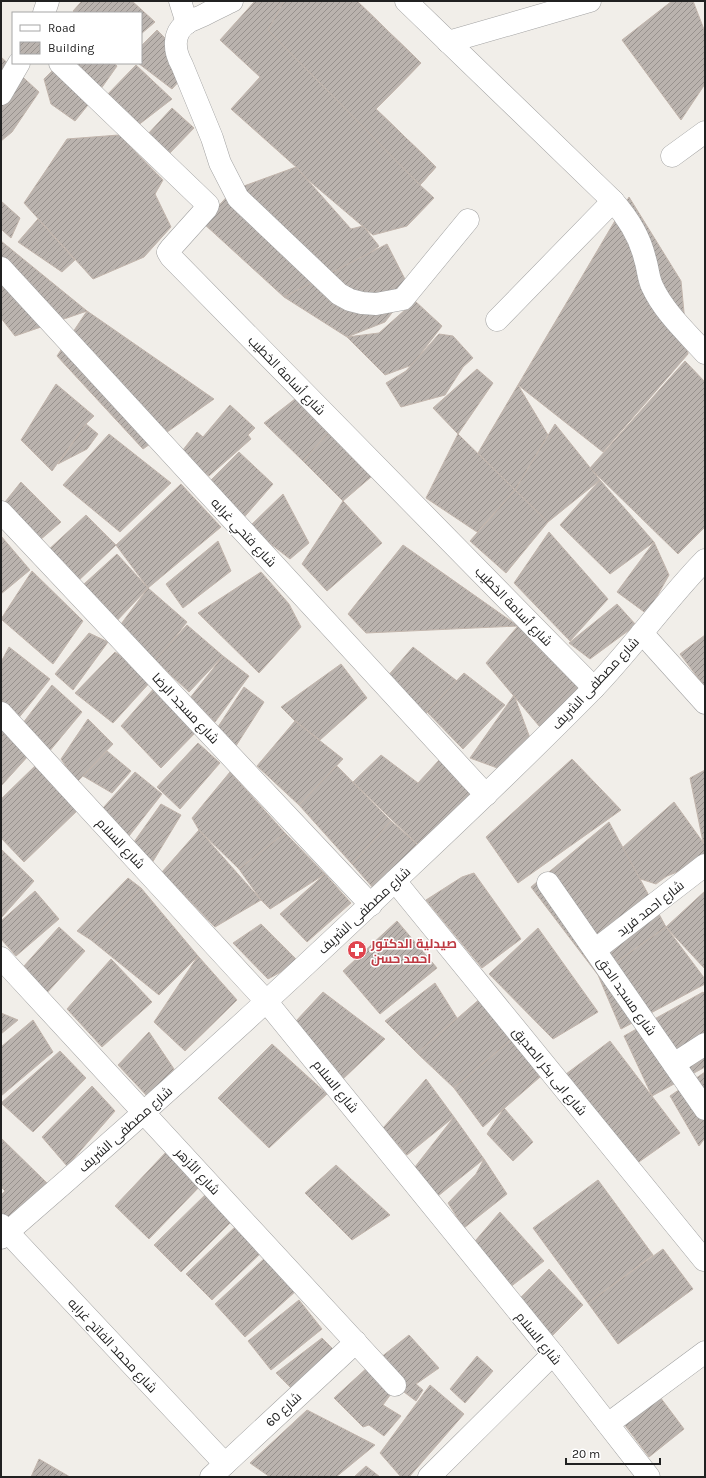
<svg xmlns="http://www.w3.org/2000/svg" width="706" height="1478" font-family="Karla,Cairo,sans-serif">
<defs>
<pattern id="building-hatch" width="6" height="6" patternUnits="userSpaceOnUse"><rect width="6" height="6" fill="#bab3ae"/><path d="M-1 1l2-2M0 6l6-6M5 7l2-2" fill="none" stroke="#97918d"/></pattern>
</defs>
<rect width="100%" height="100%" fill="#f1eee9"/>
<g fill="url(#building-hatch)" stroke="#c2b5ac">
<polygon points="82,1 132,1 155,22 141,34 141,13 75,13 73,11"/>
<polygon points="255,1 357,1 421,63 376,109 436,167 420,185 434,198 407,226 373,235 307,179 296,167 231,109 260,77 220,40"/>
<polygon points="284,1 357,1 421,63 376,109 436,167 420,185 268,30"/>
<polygon points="672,1 693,1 705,32 705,84 681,120 622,40"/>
<polygon points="157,30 193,66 172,89 138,63 141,63 141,46"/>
<polygon points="1,57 39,92 12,132 1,141"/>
<polygon points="68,63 114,63 117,66 98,93"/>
<polygon points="59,64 92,100 75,121 51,104 44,79"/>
<polygon points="136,65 172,99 137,126 104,98"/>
<polygon points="172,108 194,128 168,155 147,135"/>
<polygon points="119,135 163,180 155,194 171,227 144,257 93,279 24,203 67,139"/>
<polygon points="296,167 351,229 363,226 379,246 349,270 284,297 203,223 233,190"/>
<polygon points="629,197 681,281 688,354 603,452 518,385"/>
<polygon points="1,201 20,218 11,238 1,229"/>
<polygon points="38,219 75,260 62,272 18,242"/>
<polygon points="1,241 87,311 15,336 1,318"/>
<polygon points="387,244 410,289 385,322 347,337 284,297"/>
<polygon points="415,301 442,326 412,365 385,375 347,337 379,333"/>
<polygon points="87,311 214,399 143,449 57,356"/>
<polygon points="439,334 453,336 473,358 463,367 445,395 401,407 386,383 406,371"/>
<polygon points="685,361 705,382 705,527 678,554 590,468"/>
<polygon points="477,369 493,383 458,434 433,408"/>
<polygon points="56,384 94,416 86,424 52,471 21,440"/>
<polygon points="518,385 548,435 515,490 478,453"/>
<polygon points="295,399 328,433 303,461 264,423"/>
<polygon points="230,405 255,428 248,435 251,439 209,476 193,463 179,455 197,432 203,437"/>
<polygon points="86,424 98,434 87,449 58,464"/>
<polygon points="555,424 600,480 548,522 515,490"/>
<polygon points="328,433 371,477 343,501 303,461"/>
<polygon points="109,434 171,483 120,532 63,485"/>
<polygon points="458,434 515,490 477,532 426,498"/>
<polygon points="239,452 273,484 240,522 206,485"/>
<polygon points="600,480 654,542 610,574 560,525"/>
<polygon points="21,482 61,522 40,540 1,507"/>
<polygon points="181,484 221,527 148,588 116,545"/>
<polygon points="515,490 548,522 506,573 470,541"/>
<polygon points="283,494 309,543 290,559 249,527"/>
<polygon points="343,501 382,543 327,591 302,564"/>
<polygon points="86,515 116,545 76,583 46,552"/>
<polygon points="549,532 608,599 570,641 514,583"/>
<polygon points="1,536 30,570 1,594"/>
<polygon points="218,541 231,571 183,608 166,584"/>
<polygon points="654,542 669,575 647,614 617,592"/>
<polygon points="403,545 518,626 366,633 348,614"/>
<polygon points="117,554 148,588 112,626 84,584"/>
<polygon points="32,571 83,621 53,664 1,619"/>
<polygon points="261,572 289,604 301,627 259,673 198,613"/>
<polygon points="148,588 187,622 153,665 118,628"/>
<polygon points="617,604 636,625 590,659 569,643"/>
<polygon points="187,625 223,656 189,692 155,660"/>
<polygon points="518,626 583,688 545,733 486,663"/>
<polygon points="89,633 108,642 73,690 55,674"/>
<polygon points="705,635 705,687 680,654"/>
<polygon points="9,647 50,679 17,720 1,700 1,662"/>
<polygon points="413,647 457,681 427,712 422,720 386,678"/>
<polygon points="115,652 153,679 113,723 75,693"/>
<polygon points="223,656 249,676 215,722 190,698"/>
<polygon points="341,664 367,698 320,740 295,721 281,707"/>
<polygon points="464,673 505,705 463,749 427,712"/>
<polygon points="52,685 82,712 48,753 23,723"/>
<polygon points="156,686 197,731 161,768 121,726"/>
<polygon points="244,687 264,702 234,749 216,730"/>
<polygon points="514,695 530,738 500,769 470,758"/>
<polygon points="88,719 113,744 77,782 61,759"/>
<polygon points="295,721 343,759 299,805 257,766"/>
<polygon points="1,729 29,755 1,786"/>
<polygon points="198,743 220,763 180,809 157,787"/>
<polygon points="107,751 131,771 112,793 83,776"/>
<polygon points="381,755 418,783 441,758 477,793 417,844 353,782"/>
<polygon points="572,759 621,810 518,883 486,837"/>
<polygon points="36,765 79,809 24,862 1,838 1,799"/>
<polygon points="337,766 391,821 352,864 299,805"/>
<polygon points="705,770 705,842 703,842 690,778"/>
<polygon points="135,772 162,794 129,836 103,808"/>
<polygon points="230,772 285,833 239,869 199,830 192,818"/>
<polygon points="674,802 705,845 705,861 667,876 656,884 625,874 623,847"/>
<polygon points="161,804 181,815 152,863 134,842"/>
<polygon points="391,821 417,844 374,889 352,864"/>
<polygon points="609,822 666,927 598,975 531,887"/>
<polygon points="199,830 261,900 215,927 162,872"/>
<polygon points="285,833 325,874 270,909 261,900 239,869"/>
<polygon points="1,849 34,881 1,918"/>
<polygon points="474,873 521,939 482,968 426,900 462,877"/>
<polygon points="325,874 351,903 307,942 280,914"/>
<polygon points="128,878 141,888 91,940 77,931"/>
<polygon points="141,888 198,956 159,995 91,940"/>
<polygon points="35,891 59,919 16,956 1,939 1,921"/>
<polygon points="705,891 705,969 666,927"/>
<polygon points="397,921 437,968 380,1014 343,971"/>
<polygon points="261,924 299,962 268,979 233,943"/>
<polygon points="59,927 85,951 45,995 24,966"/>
<polygon points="666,927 705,979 705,984 621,1029 598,975"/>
<polygon points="538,928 598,1012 553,1039 489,974"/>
<polygon points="198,956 237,1000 185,1051 154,1022"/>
<polygon points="111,959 152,1002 102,1047 67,1009"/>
<polygon points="435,983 457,1018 417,1053 385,1021"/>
<polygon points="323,992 385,1039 343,1079 296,1021"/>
<polygon points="703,992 705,994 705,1067 652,1096 624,1036"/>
<polygon points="481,998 512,1039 454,1088 417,1053"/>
<polygon points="1,1013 18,1020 1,1034"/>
<polygon points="33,1020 53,1052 1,1096 1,1047"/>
<polygon points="149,1032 174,1069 148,1097 118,1065"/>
<polygon points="512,1039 540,1077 483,1127 454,1088"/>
<polygon points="610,1041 680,1133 636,1164 562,1077"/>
<polygon points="272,1044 327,1094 269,1148 218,1098"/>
<polygon points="60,1051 86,1078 33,1132 1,1103"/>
<polygon points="705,1072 705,1138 699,1146 670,1096"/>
<polygon points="426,1079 454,1117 407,1155 383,1128"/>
<polygon points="92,1086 115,1111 67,1166 42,1137"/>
<polygon points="504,1108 533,1142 513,1161 487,1134"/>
<polygon points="454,1117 484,1159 438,1196 415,1167"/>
<polygon points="1,1138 51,1187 7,1224 1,1216 1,1195 5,1191 1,1187"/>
<polygon points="168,1150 203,1183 149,1239 115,1206"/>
<polygon points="484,1159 507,1194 464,1228 448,1203 476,1174"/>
<polygon points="336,1165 390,1215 352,1240 305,1193"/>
<polygon points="598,1180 653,1255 588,1303 533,1228"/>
<polygon points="208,1192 234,1219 181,1272 154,1245"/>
<polygon points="500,1212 544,1261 505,1291 470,1247"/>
<polygon points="237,1225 264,1250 212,1300 186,1274"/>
<polygon points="663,1249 693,1289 618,1344 588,1303"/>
<polygon points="267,1256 297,1290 245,1337 215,1304"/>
<polygon points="549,1269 583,1305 549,1339 518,1300"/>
<polygon points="299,1300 322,1329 271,1370 248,1341"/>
<polygon points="409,1335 439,1368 416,1384 423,1390 416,1401 400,1389 380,1358"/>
<polygon points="322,1338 335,1351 292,1389 276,1373"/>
<polygon points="477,1356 493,1371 465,1403 450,1389"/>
<polygon points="370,1365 393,1391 383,1405 401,1416 384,1436 369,1425 363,1427 334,1398"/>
<polygon points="430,1385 464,1414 409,1477 401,1477 380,1453"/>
<polygon points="660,1397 684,1429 649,1457 624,1424"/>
<polygon points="307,1410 375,1445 336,1477 270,1477 250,1463"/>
<polygon points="39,1459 70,1477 31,1477"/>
<polygon points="366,1466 380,1477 354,1477"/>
</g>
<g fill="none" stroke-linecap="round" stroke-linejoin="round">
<defs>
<g id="minor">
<polyline points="180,1 187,23"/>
<path d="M232,1C222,6 213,10 204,15C198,18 191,20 187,23C172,33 174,51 182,65L212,138L220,163L238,198L339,294L350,300L362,303L376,304L403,299L468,220"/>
<path d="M406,1L613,201C628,218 640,237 645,259C648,268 648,277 652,286C664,312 686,332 705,353"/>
<polyline points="44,13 48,1"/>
<polyline points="448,42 590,1"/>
<polyline points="60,63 208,205 206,209 171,248 168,252 171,257 594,688"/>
<polyline points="1,94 19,63"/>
<polyline points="672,156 705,132"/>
<polyline points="1,268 486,795"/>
<polyline points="497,320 613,201"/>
<polyline points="1,512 371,905"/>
<polyline points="642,633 705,703"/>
<polyline points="1,713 266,1001 553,1354 649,1477"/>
<polyline points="395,881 704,1260"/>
<polyline points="548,883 705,1109"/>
<polyline points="595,950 705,865"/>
<polyline points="1,958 395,1385"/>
<polyline points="674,1064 705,1044"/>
<polyline points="1,1225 225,1464"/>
<path d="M1,1238C136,1121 269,1001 398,878C464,816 529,754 592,690C632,649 665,601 705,560"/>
<polyline points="608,1424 705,1352"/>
<polyline points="211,1477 356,1342"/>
<polyline points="429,1477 553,1354"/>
</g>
</defs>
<use href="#minor" stroke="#a2a2a2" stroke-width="23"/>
<use href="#minor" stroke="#fff" stroke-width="22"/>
</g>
<defs>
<symbol id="pharmacy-disc" viewBox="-11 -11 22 22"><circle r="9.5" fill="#e0444e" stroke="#fff"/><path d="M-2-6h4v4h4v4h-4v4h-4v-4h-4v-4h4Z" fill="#fff"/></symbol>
</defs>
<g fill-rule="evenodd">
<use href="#pharmacy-disc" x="346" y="939" width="22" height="22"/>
</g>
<g text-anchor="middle" stroke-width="3" stroke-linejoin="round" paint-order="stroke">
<g font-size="13" fill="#212121" stroke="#fff">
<text transform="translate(287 375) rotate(46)" y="5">شارع أسامة الخطيب</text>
<text transform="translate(244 532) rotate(47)" y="5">شارع فتحي غرابه</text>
<text transform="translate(514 606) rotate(46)" y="5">شارع أسامة الخطيب</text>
<text transform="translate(595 683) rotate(-47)" y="5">شارع مصطفى الشريف</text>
<text transform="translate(186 708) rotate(47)" y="5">شارع مسجد الرضا</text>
<text transform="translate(121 843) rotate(47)" y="5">شارع السلام</text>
<text transform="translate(650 908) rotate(-38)" y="5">شارع احمد فريد</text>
<text transform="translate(364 910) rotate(-43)" y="5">شارع مصطفى الشريف</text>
<text transform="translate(627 996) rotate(55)" y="5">شارع مسجد الحق</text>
<text transform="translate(550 1071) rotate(51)" y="5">شارع ابى بكر الصديق</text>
<text transform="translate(336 1086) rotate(51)" y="5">شارع السلام</text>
<text transform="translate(125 1129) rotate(-42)" y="5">شارع مصطفى الشريف</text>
<text transform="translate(198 1171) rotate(47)" y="5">شارع الأزهر</text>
<text transform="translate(539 1338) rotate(51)" y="5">شارع السلام</text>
<text transform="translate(113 1345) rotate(47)" y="5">شارع محمد الفاتح غرابه</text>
<text transform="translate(283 1409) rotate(-43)" y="5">شارع 60</text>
</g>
<g font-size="13" font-weight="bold" fill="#be3a42" stroke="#fff" text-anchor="start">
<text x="371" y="948">صيدلية الدكتور<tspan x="371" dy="15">احمد حسن</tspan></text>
</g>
</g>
<rect width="706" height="1478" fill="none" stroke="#212121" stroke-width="4"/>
<rect x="12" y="12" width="130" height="52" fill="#ffffff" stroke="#a6a6a6"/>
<rect x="20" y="25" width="20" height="6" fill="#ffffff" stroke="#a6a6a6"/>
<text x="48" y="32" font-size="12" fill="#212121">Road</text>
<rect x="20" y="42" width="20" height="12" fill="url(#building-hatch)" stroke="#a6a6a6"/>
<text x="48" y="52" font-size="12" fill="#212121">Building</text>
<path d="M566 1458v6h94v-6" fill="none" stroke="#212121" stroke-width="2"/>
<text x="572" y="1458" font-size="12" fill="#212121" stroke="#ffffff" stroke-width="3" paint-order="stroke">20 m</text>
</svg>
